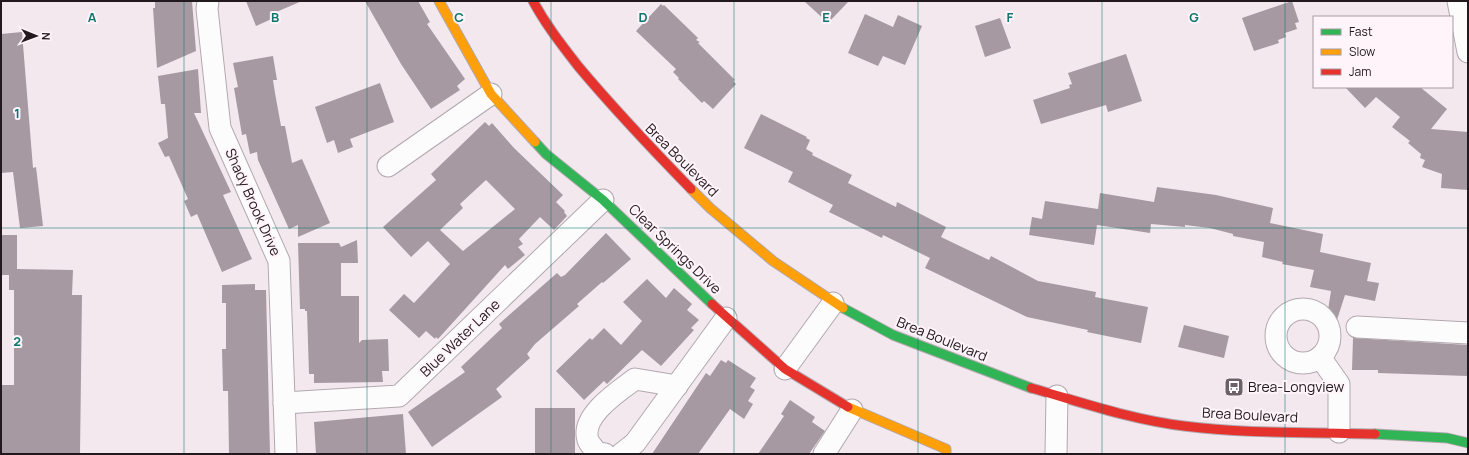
<svg xmlns="http://www.w3.org/2000/svg" width="1469" height="455" font-family="Manrope,sans-serif">
<rect width="100%" height="100%" fill="#f4e8ef"/>
<g fill="#a699a1" fill-rule="evenodd">
<polygon points="155,1 192,1 196,51 157,68 153,8 155,8"/>
<polygon points="246,1 302,1 274,13 276,17 256,26"/>
<polygon points="365,1 418,1 430,22 427,24 465,79 457,86 460,90 431,109 401,64"/>
<polygon points="804,1 849,1 828,23"/>
<polygon points="1292,1 1299,22 1295,23 1297,29 1285,33 1286,37 1278,40 1279,43 1254,51 1242,18"/>
<polygon points="661,4 663,6 664,5 698,38 696,40 700,42 698,43 735,80 733,81 736,84 713,109 704,101 702,103 678,79 679,78 673,72 676,69 636,31"/>
<polygon points="865,14 893,27 898,15 922,26 905,65 883,56 878,66 848,53"/>
<polygon points="1000,18 1011,48 985,57 975,26"/>
<polygon points="22,32 33,168 36,167 43,226 20,228 13,172 1,173 1,34"/>
<polygon points="1126,54 1142,101 1108,112 1106,105 1041,124 1033,100 1070,88 1069,85 1072,84 1068,73"/>
<polygon points="273,56 277,80 273,80 275,93 281,126 285,126 292,163 302,159 330,223 298,237 298,225 289,229 258,160 257,152 250,154 246,134 242,135 234,88 238,87 233,63"/>
<polygon points="198,69 201,113 194,113 231,192 223,195 252,259 222,272 197,214 191,217 184,201 188,199 169,156 165,157 158,143 168,138 165,104 161,104 158,76"/>
<polygon points="380,83 394,122 350,139 353,147 338,153 334,140 327,143 315,107"/>
<polygon points="1345,87 1420,87 1447,109 1431,129 1468,132 1468,190 1441,188 1442,174 1422,167 1425,160 1420,158 1421,154 1408,143 1410,141 1392,127 1400,117 1376,97 1365,108"/>
<polygon points="761,114 807,137 806,138 810,140 806,149 813,153 812,155 852,175 848,183 896,207 897,202 946,227 941,237 989,260 991,256 1038,281 1096,292 1095,297 1148,307 1141,343 1087,332 1088,330 1027,317 925,268 930,258 883,235 882,238 829,212 833,205 788,182 793,172 744,148"/>
<path d="M485,122L489,126L492,123L514,148L563,195L556,202L565,211L564,212L567,216L554,230L540,217L519,239L523,244L518,247L525,255L508,269L505,265L438,339L436,337L435,339L426,331L419,338L389,310L404,294L414,303L450,264L428,241L411,257L383,227L436,180L431,174ZM486,180L515,209L463,251L440,230L463,208L460,204Z"/>
<polygon points="1157,187 1216,195 1273,208 1270,223 1323,234 1320,252 1371,263 1367,281 1379,283 1375,301 1345,295 1335,326 1326,323 1331,291 1310,287 1314,270 1282,264 1283,262 1262,257 1264,242 1233,236 1233,234 1210,228 1185,225 1185,227 1151,224 1150,233 1097,225 1094,245 1029,235 1032,217 1042,219 1045,201 1098,209 1100,193 1154,202"/>
<polygon points="606,233 631,259 603,283 602,282 577,304 579,306 535,344 527,354 530,358 496,389 502,397 432,447 408,412 465,372 461,367 502,328 499,324 557,273 561,277 565,275"/>
<polygon points="1,235 17,235 17,269 73,270 72,295 82,295 80,454 1,454 1,385 14,385 14,290 9,290 9,275 1,275"/>
<polygon points="357,240 358,263 341,263 341,296 359,296 359,343 362,340 388,339 389,371 382,371 383,382 314,383 314,374 309,374 307,311 305,311 305,309 300,309 298,243 339,243 341,247"/>
<polygon points="647,279 666,298 674,288 692,304 687,310 699,320 691,328 694,330 661,366 642,350 607,384 604,381 584,400 556,371 590,338 592,340 604,328 621,345 642,321 623,302"/>
<polygon points="255,284 255,290 266,290 270,454 229,454 228,391 223,391 222,349 226,349 226,303 222,303 222,285"/>
<polygon points="1184,325 1229,336 1224,358 1178,347"/>
<polygon points="1353,338 1468,345 1468,376 1378,373 1378,370 1352,370"/>
<polygon points="721,360 726,363 728,360 756,378 750,387 755,390 748,401 753,404 744,419 730,409 698,454 652,454 706,373 710,376"/>
<polygon points="790,400 815,417 812,422 825,431 809,454 758,454 784,416 781,414"/>
<polygon points="535,408 575,408 575,453 535,454"/>
<polygon points="403,414 406,454 316,454 314,422"/>
</g>
<g fill="none" stroke-linecap="round" stroke-linejoin="round">
<defs>
<g id="street">
<polyline points="208,1 207,9 220,128 279,261 286,454"/>
<polyline points="1458,1 1468,52"/>
<polyline points="388,166 491,94"/>
<circle cx="1303" cy="336" r="27"/>
<polyline points="1357,327 1468,333"/>
<polyline points="1320,357 1339,384 1339,432"/>
<polyline points="785,369 833,303"/>
<polyline points="284,403 399,396 603,200"/>
<path d="M605,454L597,453C595,449 589,444 588,440C580,416 619,391 635,379L677,386"/>
<polyline points="621,454 635,443 726,318"/>
<polyline points="824,454 852,410"/>
<polyline points="1056,454 1057,396"/>
</g>
<g id="fast">
<polyline points="535,142 546,154 603,200 712,304"/>
<polyline points="843,308 893,335 1031,388"/>
<polyline points="1375,434 1447,438 1468,443"/>
</g>
<g id="slow">
<polyline points="439,1 491,94 535,142"/>
<polyline points="691,189 710,208 773,261 843,308"/>
<polyline points="848,407 946,449 946,454"/>
</g>
<g id="jam">
<path d="M533,1C546,25 561,44 578,66C614,109 652,149 691,189"/>
<polyline points="712,304 785,369 848,407"/>
<path d="M1031,388C1081,402 1132,420 1184,426C1247,434 1312,432 1375,434"/>
</g>
</defs>
<use href="#street" stroke="#b1a8ae" stroke-width="23"/>
<use href="#fast" stroke="#b1a8ae" stroke-width="11"/>
<use href="#slow" stroke="#b1a8ae" stroke-width="11"/>
<use href="#jam" stroke="#b1a8ae" stroke-width="11"/>
<use href="#street" stroke="#fdfcfd" stroke-width="21"/>
<use href="#fast" stroke="#30b455" stroke-width="9"/>
<use href="#slow" stroke="#ff9f0a" stroke-width="9"/>
<use href="#jam" stroke="#e5322d" stroke-width="9"/>
</g>
<path fill="none" stroke="#0f766e" stroke-width="1" stroke-opacity="0.55" d="M184,1V454M367,1V454M551,1V454M734,1V454M918,1V454M1102,1V454M1285,1V454M1,228H1468"/>
<defs>
<symbol id="bus-square" viewBox="-11 -11 22 22"><rect x="-9" y="-9" width="18" height="18" rx="4" fill="#6c6167" stroke="#fef4fa"/><path d="M-5-6H5V4H4V6H2V4H-2V6H-4V4H-5ZM-3.5-4V0h7V-4ZM-3.5 1.2v1.5H-2V1.2ZM2 1.2v1.5H3.5V1.2Z" fill="#fff"/></symbol>
</defs>
<g fill-rule="evenodd">
<use href="#bus-square" x="1223" y="376" width="22" height="22"/>
</g>
<g text-anchor="middle" stroke-width="4" stroke-linejoin="round" paint-order="stroke">
<g font-size="14" fill="#22191e" stroke="#fef4fa">
<text transform="translate(682 160) rotate(45)" y="5">Brea Boulevard</text>
<text transform="translate(253 202) rotate(66)" y="5">Shady Brook Drive</text>
<text transform="translate(675 249) rotate(44)" y="5">Clear Springs Drive</text>
<text transform="translate(460 338) rotate(-44)" y="5">Blue Water Lane</text>
<text transform="translate(942 339) rotate(22)" y="5">Brea Boulevard</text>
<text transform="translate(1250 415) rotate(3)" y="5">Brea Boulevard</text>
</g>
<g font-size="14" fill="#22191e" stroke="#fef4fa" text-anchor="start">
<text x="1248" y="392">Brea-Longview</text>
</g>
</g>
<g font-size="13" text-anchor="middle" font-weight="bold" fill="#0f766e" stroke="#fef4fa" stroke-width="4" stroke-linejoin="round" paint-order="stroke">
<text x="92" y="22">A</text>
<text x="275" y="22">B</text>
<text x="459" y="22">C</text>
<text x="643" y="22">D</text>
<text x="826" y="22">E</text>
<text x="1010" y="22">F</text>
<text x="1194" y="22">G</text>
<text x="17" y="118">1</text>
<text x="17" y="346">2</text>
</g>
<rect width="1469" height="455" fill="none" stroke="#22191e" stroke-width="4"/>
<rect x="1313" y="16" width="140" height="72" fill="#fef4fa" stroke="#a69ca2"/>
<rect x="1321" y="29" width="20" height="6" fill="#30b455" stroke="#a69ca2"/>
<text x="1349" y="36" font-size="12" fill="#22191e">Fast</text>
<rect x="1321" y="49" width="20" height="6" fill="#ff9f0a" stroke="#a69ca2"/>
<text x="1349" y="56" font-size="12" fill="#22191e">Slow</text>
<rect x="1321" y="69" width="20" height="6" fill="#e5322d" stroke="#a69ca2"/>
<text x="1349" y="76" font-size="12" fill="#22191e">Jam</text>
<g transform="translate(36 36) rotate(91)" stroke="#fef4fa" stroke-width="3" paint-order="stroke">
<path d="M0-3L7 15L0 10L-7 15Z" fill="#22191e"/>
<text y="-6" font-size="11" font-weight="bold" text-anchor="middle" fill="#22191e">N</text>
</g>
</svg>
